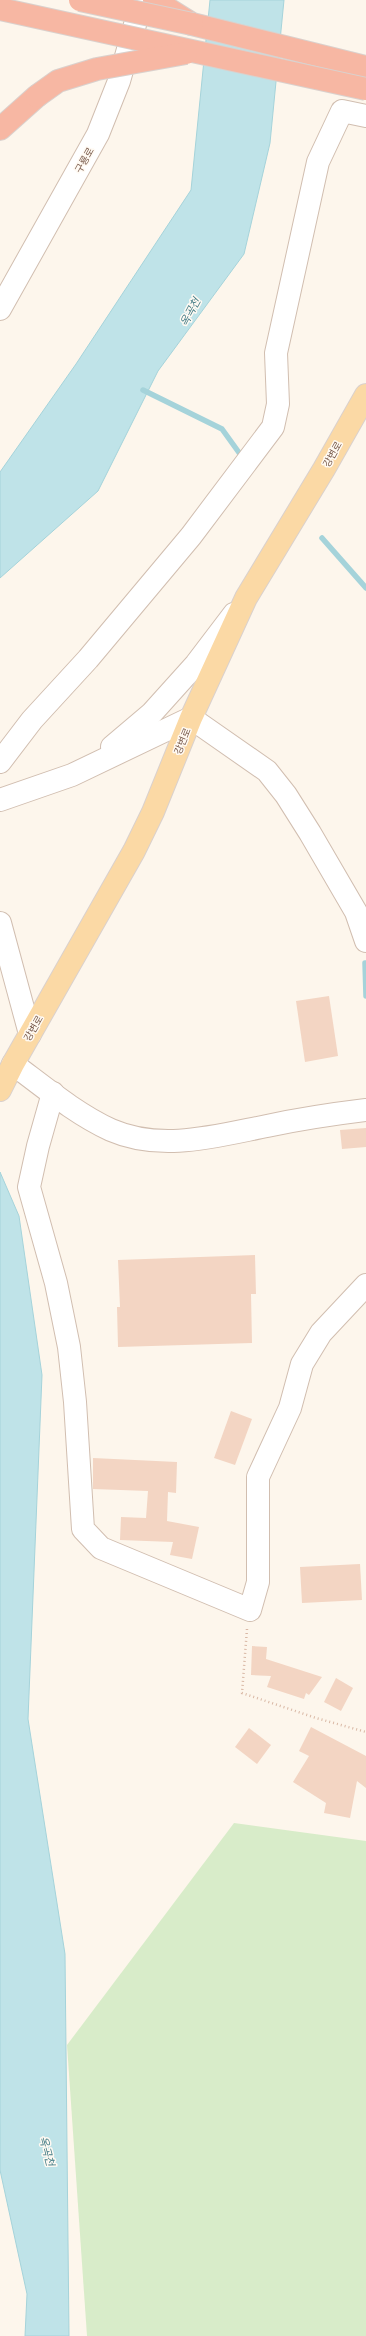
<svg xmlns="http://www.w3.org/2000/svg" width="366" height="2336" font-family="Roboto,'Noto Sans KR',sans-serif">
<rect width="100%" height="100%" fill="#fdf6ec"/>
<polygon fill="#d8ecc9" points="234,1823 366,1841 366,2336 87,2336 67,2045"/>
<g fill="#bfe3e8" stroke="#a5d3da">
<polygon points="210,0 284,0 270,143 244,254 158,371 98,491 0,578 0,472 76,364 191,190"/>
<polygon points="0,1172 19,1216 42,1375 28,1719 65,1954 69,2336 25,2336 27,2294 0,2170"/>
</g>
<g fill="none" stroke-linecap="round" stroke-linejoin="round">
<g stroke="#a5d3da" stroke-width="5.5">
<polyline points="143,390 222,429 240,454"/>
<polyline points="322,538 366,588"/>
<polyline points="365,963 366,996"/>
</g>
</g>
<g fill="#f3d5c3">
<polygon points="329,996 338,1056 305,1062 296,1001"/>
<polygon points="366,1128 366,1147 342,1149 340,1130"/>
<polygon points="255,1255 256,1294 251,1294 252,1343 118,1347 117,1307 120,1307 118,1260"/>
<polygon points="231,1411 252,1419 235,1465 214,1458"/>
<polygon points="93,1458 177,1462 176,1493 168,1492 167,1521 199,1527 192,1559 170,1555 173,1542 120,1540 121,1517 146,1518 148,1491 93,1489"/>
<polygon points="360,1564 362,1600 302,1603 300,1567"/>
<polygon points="252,1646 267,1647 266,1659 322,1677 309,1695 306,1693 304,1699 267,1687 271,1676 251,1675"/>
<polygon points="336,1678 353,1688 341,1711 324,1702"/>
<polygon points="311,1727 366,1756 366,1788 357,1781 350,1818 324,1813 326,1803 293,1782 309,1756 299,1751"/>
<polygon points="249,1728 271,1745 257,1764 235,1747"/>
</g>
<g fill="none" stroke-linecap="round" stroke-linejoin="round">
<defs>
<g id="minor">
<polyline points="0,309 98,134 119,81 142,0"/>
<polyline points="112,747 151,714 196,664 234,614"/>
<polyline points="0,762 32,720 88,659 191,536 273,427 278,404 276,353 318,162 342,111 366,116"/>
<polyline points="0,800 72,775 191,718 267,771 286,795 310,833 356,912 366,941"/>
<polyline points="0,923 30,1034"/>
<path d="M13,1064C44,1087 76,1114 111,1130C161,1152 216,1136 267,1126C300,1119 333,1114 366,1110"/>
<polyline points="53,1093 38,1146 29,1187 56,1283 69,1347 75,1402 83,1529 101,1548 250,1610 258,1582 258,1477 290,1408 302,1364 321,1333 366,1285"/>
</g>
<polyline id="major" points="0,1090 13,1064 134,851 153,812 191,718 246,598 324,469 366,395"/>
<g id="highway">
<polyline points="154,0 192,24 366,67"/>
<polyline points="0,129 37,96"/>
</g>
</defs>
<use href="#minor" stroke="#d1beb0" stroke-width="24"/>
<use href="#major" stroke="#dad1cd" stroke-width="24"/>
<use href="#highway" stroke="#dad1cd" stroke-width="24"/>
<polyline stroke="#d9b8a5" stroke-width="2.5" stroke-dasharray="1 3" stroke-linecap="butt" points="247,1629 242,1693 316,1718 366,1732"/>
<use href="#minor" stroke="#fff" stroke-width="22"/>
<use href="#major" stroke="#fbd9a5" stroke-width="22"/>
<use href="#highway" stroke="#f7b7a3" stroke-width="22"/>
<defs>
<g id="highway-bridge">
<polyline points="80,0 192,24"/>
<polyline points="0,9 366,89"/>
<polyline points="37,96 58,81 97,69 186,53"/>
</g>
</defs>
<use href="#highway-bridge" stroke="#dad1cd" stroke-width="24" stroke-linecap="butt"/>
<use href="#highway-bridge" stroke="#f7b7a3" stroke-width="22"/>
</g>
<g text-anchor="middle" stroke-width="3" stroke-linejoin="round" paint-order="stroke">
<g font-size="10" fill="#7a5c4d" stroke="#fffaf3">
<text transform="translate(84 160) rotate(-61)" y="4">구룡로</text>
<text transform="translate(332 454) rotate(-61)" y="4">강변로</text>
<text transform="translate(182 741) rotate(-68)" y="4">강변로</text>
<text transform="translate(33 1028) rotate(-60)" y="4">강변로</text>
</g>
<g font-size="11" font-style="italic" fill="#437c86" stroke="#fffaf3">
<text transform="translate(190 312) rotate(-62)" y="4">옥곡천</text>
<text transform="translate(47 2151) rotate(75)" y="4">옥곡천</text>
</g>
</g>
</svg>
